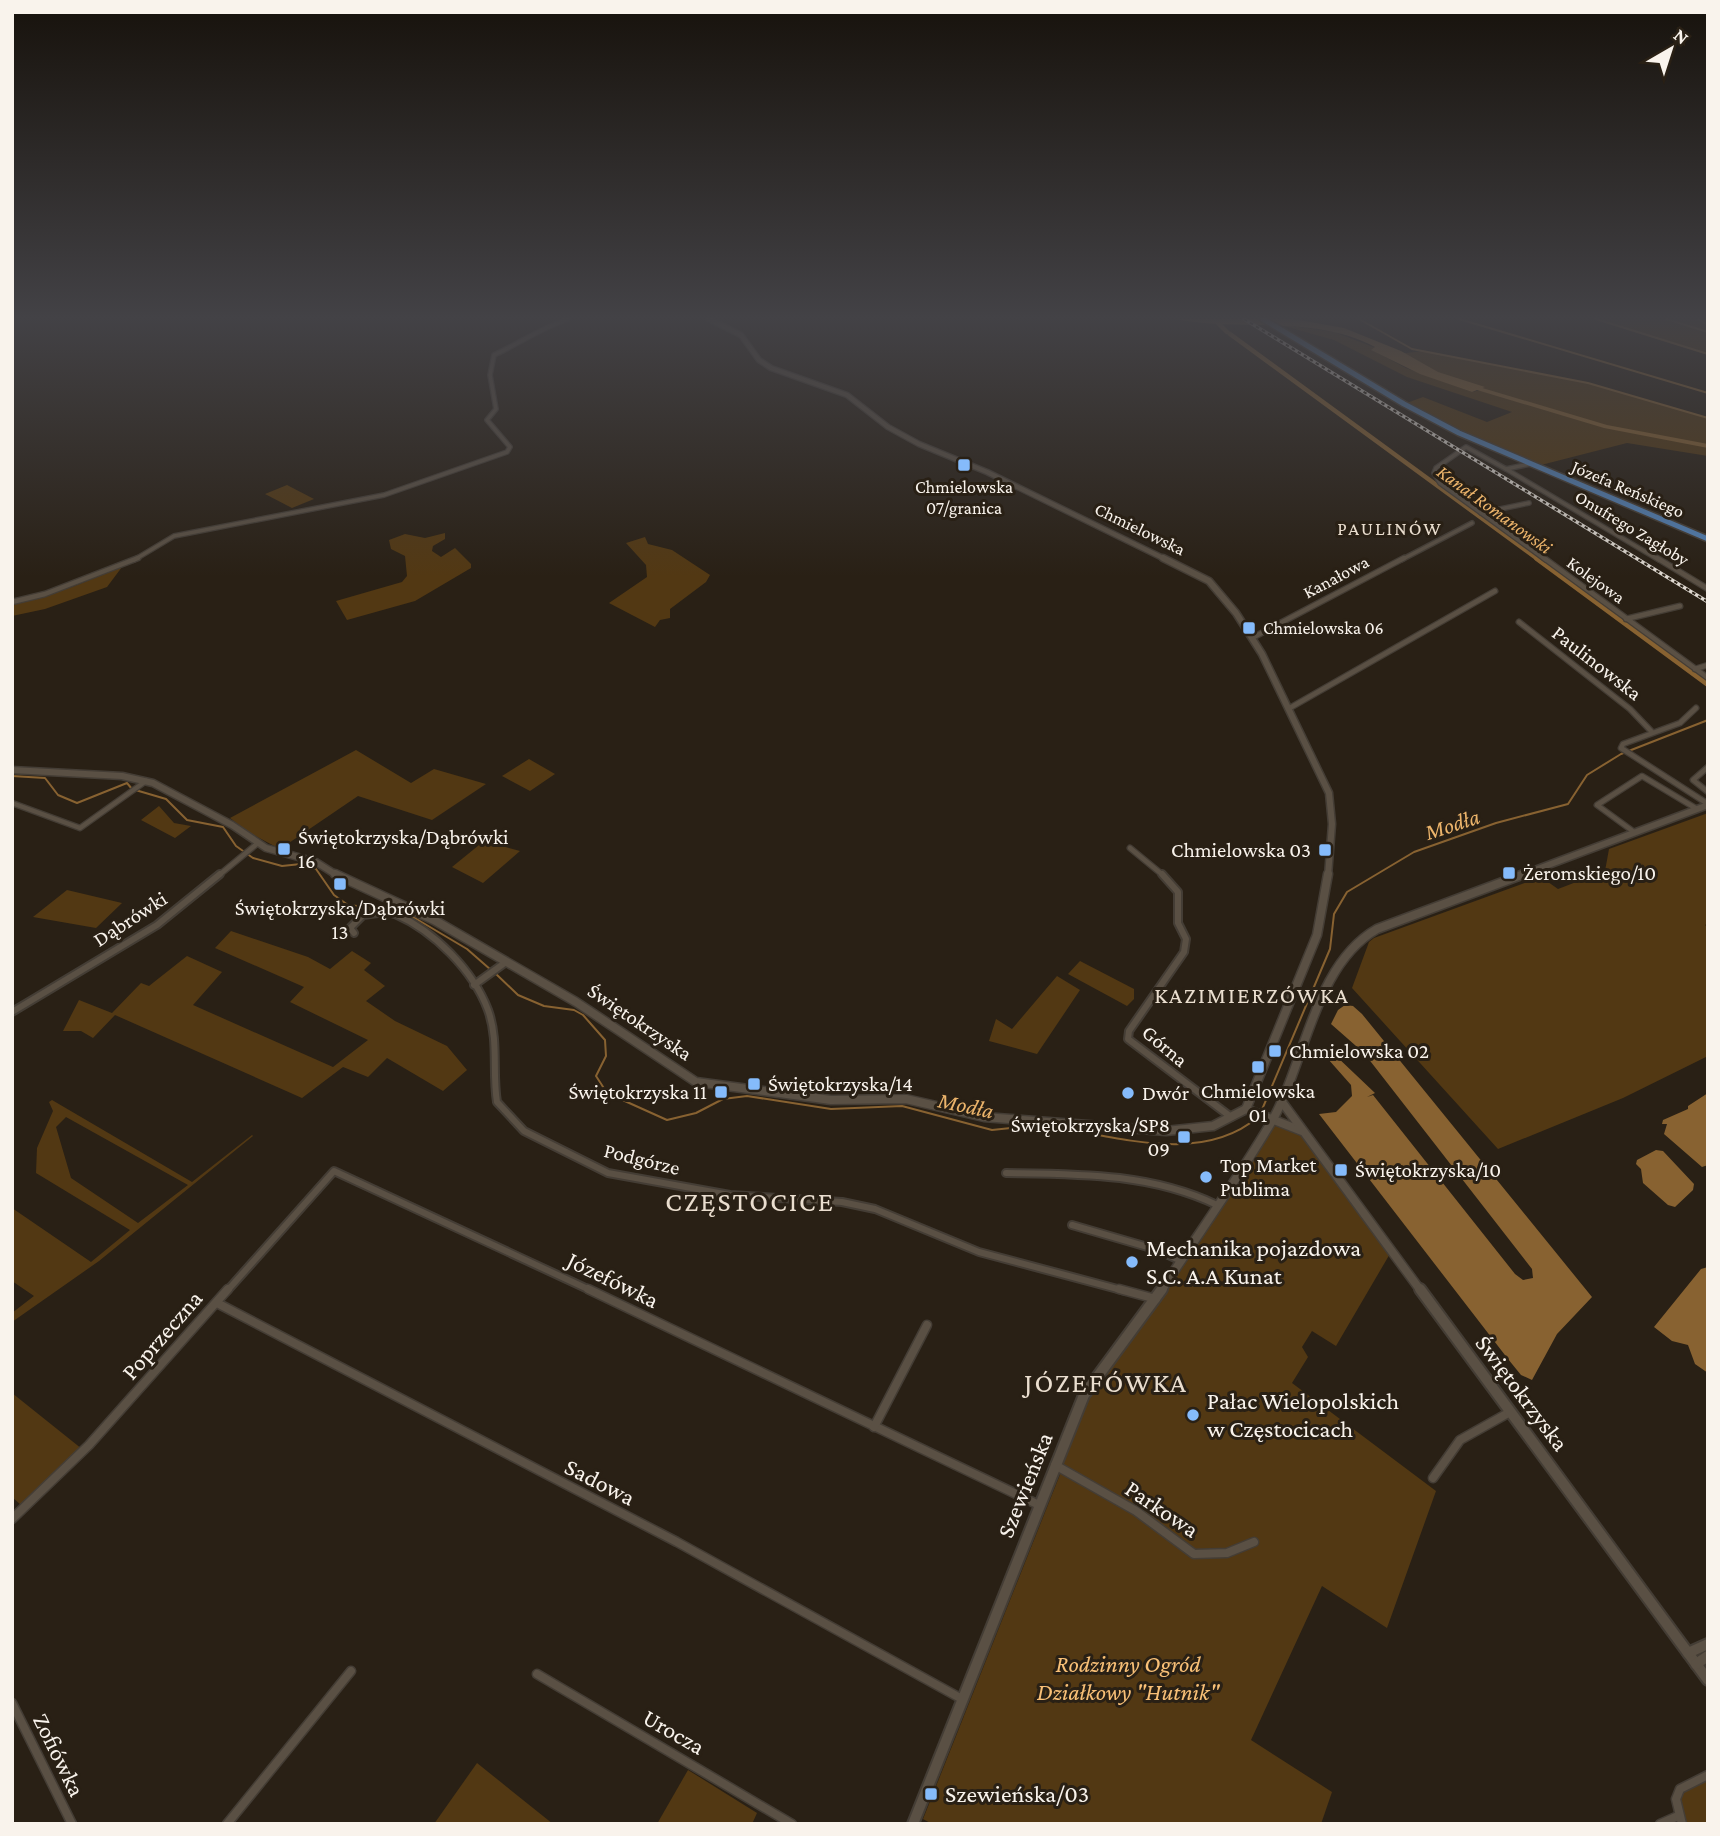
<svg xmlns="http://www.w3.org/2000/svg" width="1720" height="1836" font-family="'Crimson Pro',serif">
<rect width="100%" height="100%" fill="#292015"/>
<g fill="#523813" fill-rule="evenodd">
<polygon points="1593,319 1708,319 1708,355"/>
<polygon points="1277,324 1334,332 1376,348 1372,350 1406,368 1472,392 1481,390 1437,377 1392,355 1422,351 1588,383 1708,418 1708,456 1627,443 1541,465 1530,464 1404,404 1423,397 1487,422 1512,412 1407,377 1334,340"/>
<polygon points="287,485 314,499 292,508 265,494"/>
<polygon points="445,533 445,539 433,546 432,551 441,557 455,548 471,564 471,568 415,601 347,620 336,601 402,582 407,576 405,556 391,549 389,540 405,534 425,538"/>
<polygon points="645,537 648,544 672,550 710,575 706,582 670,609 670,618 660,620 655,627 609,603 647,577 646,565 626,543"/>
<polygon points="122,567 107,587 45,609 12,616 12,603 72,587"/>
<polygon points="356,750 411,783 434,769 486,784 432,820 358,796 280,849 248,832 230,818"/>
<polygon points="529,759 555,774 530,791 502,776"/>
<polygon points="159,806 174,823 191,826 175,838 141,820"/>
<polygon points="1708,813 1708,923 1705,925 1708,928 1708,1056 1623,1098 1498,1149 1352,988 1369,942 1374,938 1541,877 1558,889 1605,871 1609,849"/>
<polygon points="484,841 520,851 483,883 452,867"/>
<polygon points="67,890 122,903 96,928 33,917"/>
<polygon points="231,931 308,957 330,969 352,951 371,963 364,970 385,986 366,1001 395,1021 447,1046 467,1070 443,1091 387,1058 368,1077 343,1067 302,1098 115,1015 93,1038 81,1031 63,1031 79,1000 112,1013 141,983 149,986 187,956 222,972 193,1005 333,1067 368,1040 290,1002 304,987 215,948"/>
<polygon points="1080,961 1134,989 1134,999 1127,1006 1068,974"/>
<polygon points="1057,976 1080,990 1037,1054 989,1041 996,1019 1012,1029"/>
<path d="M52,1100L192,1182L252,1135L253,1136L99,1261L12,1322V1313L34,1296L12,1281V1208L91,1262L130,1230L36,1173L37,1148L53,1111L49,1102ZM66,1117L188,1185L138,1223L71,1178L56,1127Z"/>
<polygon points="1273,1119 1302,1131 1391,1252 1336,1346 1312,1331 1302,1347 1308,1357 1292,1383 1436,1491 1387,1628 1322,1586 1251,1740 1332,1792 1321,1824 932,1824 923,1819 1061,1472 1132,1514 1195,1558 1136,1511 1055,1465 1084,1395 1156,1299"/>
<polygon points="12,1393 82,1449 21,1505 12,1497"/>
<polygon points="477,1763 553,1824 434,1824"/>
<polygon points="688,1770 757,1813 752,1824 657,1824"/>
<polygon points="1708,1775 1708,1824 1682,1824 1678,1816 1680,1789"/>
</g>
<g fill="#886231">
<path d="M1175,319H1293L1344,328L1401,351L1438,372L1485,387L1472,392L1420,374L1371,350L1375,347C1312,314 1242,332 1175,319Z"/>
<polygon points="1345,1005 1353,1006 1362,1014 1592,1297 1557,1334 1532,1380 1521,1375 1508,1359 1319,1114 1336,1112 1352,1096 1351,1085 1328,1059 1335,1055 1375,1093 1367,1097 1373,1095 1515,1274 1523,1280 1533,1278 1532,1269 1364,1053 1331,1024 1338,1010"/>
<polygon points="1708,1093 1708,1165 1702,1167 1664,1134 1667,1124 1662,1124 1663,1120 1688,1109 1688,1106"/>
<polygon points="1656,1150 1663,1151 1694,1184 1693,1190 1675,1207 1668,1205 1643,1183 1641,1169 1636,1164 1637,1160"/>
<polygon points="1708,1267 1708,1373 1695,1364 1688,1345 1672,1341 1654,1327 1701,1269"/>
</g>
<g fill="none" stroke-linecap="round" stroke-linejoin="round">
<g stroke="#886231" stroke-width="2">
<polyline points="1359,319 1412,349 1588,383 1708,418"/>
<polyline points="1459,319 1708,393"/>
<polyline points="1596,319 1708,354"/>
<polyline points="1666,319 1708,332"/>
<polyline points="1698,319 1708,325"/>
<polyline points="12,776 45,778 58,795 77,803 127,783 132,789 166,799 187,820 223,827 236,846 253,858 282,866 301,864 316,869 334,895 348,905 403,911 467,949 491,970"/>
<polyline points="495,973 518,995 544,1006 574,1010 583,1015 605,1040 606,1056 596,1076 607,1093 667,1120 696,1113 723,1099 747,1096 831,1109 902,1106 992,1130 1040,1125"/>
<polyline points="1261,1112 1330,949 1334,914 1347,892 1414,852 1496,823 1568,804 1587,775 1621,754 1708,720"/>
<path d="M1056,1127C1121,1138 1203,1164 1258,1117"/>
</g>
<g stroke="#886231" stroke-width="4.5">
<polyline points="1218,323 1227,332"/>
<polyline points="1230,334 1539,560"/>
</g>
<polyline stroke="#886231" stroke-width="6" points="1537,558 1708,684"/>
<polygon fill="#886231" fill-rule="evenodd" points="1469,384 1607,425 1708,444 1708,448 1604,428 1467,387 1466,386"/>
<defs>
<g id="street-far3">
<polyline points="1530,464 1506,469 1466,447 1436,468 1434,473 1440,483 1546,560"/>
<polyline points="1506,469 1659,560"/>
<polyline points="1481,513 1529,503"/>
<path d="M134,560L174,536L384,495L507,452L510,447L487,420L496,409L490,375L494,355C520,343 541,328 568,319"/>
<polyline points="1401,560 1472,523"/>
</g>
<g id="street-far2">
<polyline points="1544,558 1708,678"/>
<polyline points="1657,558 1708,589"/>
<polyline points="12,602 45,594 138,558"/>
<polyline points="1626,619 1680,606"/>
<polyline points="1519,622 1630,709 1652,732"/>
<polyline points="1252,638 1404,558"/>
<polyline points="1695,669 1708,665"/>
<polyline points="1696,708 1680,723 1623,744 1621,748 1708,804"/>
<polyline points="1288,709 1495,591"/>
<polyline points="1708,767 1693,780 1708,792"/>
<polyline points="12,803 80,828 146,781"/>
<polyline points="1634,832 1597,805 1642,776 1697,809"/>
<polyline points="1130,848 1164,876"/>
<polyline points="218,876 258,843"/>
</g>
<g id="street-far1">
<polyline points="1162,874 1178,892 1178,923 1186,939 1184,952 1129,1031 1128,1039 1231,1117"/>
<path d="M354,933L350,928L363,915C372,914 387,911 395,914C434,931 473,970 488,1010C499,1040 492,1072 497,1102L524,1131L608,1173L730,1195L842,1202L875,1209L979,1252L1125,1291"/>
<polyline points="474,985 506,962"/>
<polyline points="12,1012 157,925 220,874"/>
<path d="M1006,1173C1079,1174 1150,1173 1217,1205"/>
<polyline points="1072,1225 1158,1250 1181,1261"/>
<polyline points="227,1291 334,1171 592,1291"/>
</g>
<g id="street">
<polyline points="588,1289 1039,1505"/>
<polyline points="1119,1289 1156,1299"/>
<polyline points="217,1303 677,1542 962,1699"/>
<polyline points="874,1427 927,1325"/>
<polyline points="1055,1465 1136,1511 1194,1554 1227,1553 1254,1542"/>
<polyline points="1433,1478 1460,1440 1510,1412"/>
<polyline points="12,1519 89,1445 228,1289"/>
<polyline points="537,1674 792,1824"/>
<polyline points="12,1703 72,1824"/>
<polyline points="227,1824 351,1671"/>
<polyline points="1660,1824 1678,1816"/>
<polyline points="1682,1824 1676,1799 1680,1789 1708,1775"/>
</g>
<polyline id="secondary-far3" points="709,319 741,335 759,360 771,368 847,395 888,427 919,444 987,472 1167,560"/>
<g id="secondary-far2">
<polyline points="1163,558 1209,581 1236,613 1262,654 1329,793 1332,824 1328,876"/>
<polyline points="12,770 122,776 153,783 232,825 266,848 316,862 338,876"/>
<polyline points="1519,876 1708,805"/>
</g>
<g id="secondary-far1">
<polyline points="335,874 434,920 576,1002 696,1082 831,1100 906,1099 984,1117 1166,1131 1213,1126 1246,1109 1302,1131"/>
<polyline points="1282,1102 1421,1291"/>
<polyline points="1246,1109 1317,935 1328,874"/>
<path d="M1161,1291C1198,1234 1238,1179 1272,1121C1306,1061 1314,965 1377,929L1524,874"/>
</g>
<g id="secondary">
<polyline points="1420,1289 1708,1680"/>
<polyline points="1688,1653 1708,1644"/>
<polyline points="1696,1664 1708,1656"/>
<polyline points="913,1824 1084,1395 1162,1289"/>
</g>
<polyline id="primary" points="1263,319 1404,404 1459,433 1708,539"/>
</defs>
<use href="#street-far3" stroke="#443d35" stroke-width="6"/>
<use href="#street-far2" stroke="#443d35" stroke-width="7"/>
<use href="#street-far1" stroke="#443d35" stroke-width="10"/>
<use href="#street" stroke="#443d35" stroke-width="11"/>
<use href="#secondary-far3" stroke="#443d35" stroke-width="7"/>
<use href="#secondary-far2" stroke="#443d35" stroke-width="9"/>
<use href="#secondary-far1" stroke="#443d35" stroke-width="11"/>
<use href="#secondary" stroke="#443d35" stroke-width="14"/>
<use href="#primary" stroke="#443d35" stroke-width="8"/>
<use href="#street-far3" stroke="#5a5044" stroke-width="3.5"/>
<use href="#street-far2" stroke="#5a5044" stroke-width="4.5"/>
<use href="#street-far1" stroke="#5a5044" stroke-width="6"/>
<use href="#street" stroke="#5a5044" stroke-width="8"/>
<use href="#secondary-far3" stroke="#5a5044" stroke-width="4.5"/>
<use href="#secondary-far2" stroke="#5a5044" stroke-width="6"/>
<use href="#secondary-far1" stroke="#5a5044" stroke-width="8"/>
<use href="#secondary" stroke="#5a5044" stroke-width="10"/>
<use href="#primary" stroke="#527eb0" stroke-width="5"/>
<defs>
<polyline id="rail" points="1244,319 1708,602"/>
</defs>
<use href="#rail" stroke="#ded8d0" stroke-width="3.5"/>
<use href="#rail" stroke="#292015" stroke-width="2" stroke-dasharray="3.5" stroke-linecap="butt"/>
</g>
<linearGradient id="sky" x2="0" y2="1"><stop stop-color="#17120c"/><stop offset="0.55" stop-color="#434246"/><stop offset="1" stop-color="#434246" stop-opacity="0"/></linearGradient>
<rect width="1720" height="577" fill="url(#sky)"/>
<g fill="#85bbfb" stroke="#292015" stroke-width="2.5">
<rect x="957" y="458" width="14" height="14" rx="3.5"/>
<rect x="1242" y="621" width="14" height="14" rx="3.5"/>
<rect x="277" y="842" width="14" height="14" rx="3.5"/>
<rect x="1318" y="843" width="14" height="14" rx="3.5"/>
<rect x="1502" y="866" width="14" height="14" rx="3.5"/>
<rect x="333" y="877" width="14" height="14" rx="3.5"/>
<rect x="1268" y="1044" width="14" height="14" rx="3.5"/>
<rect x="1251" y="1060" width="14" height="14" rx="3.5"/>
<rect x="747" y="1077" width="14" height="14" rx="3.5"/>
<rect x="714" y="1085" width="14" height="14" rx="3.5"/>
<circle cx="1128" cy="1093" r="7"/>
<rect x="1177" y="1130" width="14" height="14" rx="3.5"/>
<rect x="1334" y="1163" width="14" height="14" rx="3.5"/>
<circle cx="1206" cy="1177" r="7"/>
<circle cx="1132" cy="1262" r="7"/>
<circle cx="1193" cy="1415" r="7"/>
<rect x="924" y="1787" width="14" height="14" rx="3.5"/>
</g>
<g text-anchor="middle" stroke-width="6" stroke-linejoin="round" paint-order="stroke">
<g font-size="18" fill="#f9f3ec" stroke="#292015">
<text x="964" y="493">Chmielowska<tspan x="964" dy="21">07/granica</tspan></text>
<text x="1263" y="634" text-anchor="start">Chmielowska 06</text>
</g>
<g font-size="18" fill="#f9f3ec" stroke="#292015">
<text transform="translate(1628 489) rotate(23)" y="6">Józefa Reńskiego</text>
<text transform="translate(1632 528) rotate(31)" y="6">Onufrego Zagłoby</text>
<text transform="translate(1140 529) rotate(26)" y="6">Chmielowska</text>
<text transform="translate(1336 577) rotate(-28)" y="6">Kanałowa</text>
<text transform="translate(1596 580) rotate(36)" y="6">Kolejowa</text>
</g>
<g font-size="19" font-style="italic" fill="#ecb46b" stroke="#292015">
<text transform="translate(1495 509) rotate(36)" y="7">Kanał Romanowski</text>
</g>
<g font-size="19" letter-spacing="2" fill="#eadecf" stroke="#292015">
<text x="1390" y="535">PAULINÓW</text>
</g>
<g font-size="21" fill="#f9f3ec" stroke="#292015">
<text transform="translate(1597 663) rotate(38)" y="7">Paulinowska</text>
<text transform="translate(130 919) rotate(-33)" y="7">Dąbrówki</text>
<text transform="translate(640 1022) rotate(34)" y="7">Świętokrzyska</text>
<text transform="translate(1165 1046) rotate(40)" y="7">Górna</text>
<text transform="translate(642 1159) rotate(14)" y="7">Podgórze</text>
</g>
<g font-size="21" fill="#f9f3ec" stroke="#292015" text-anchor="start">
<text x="298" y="844">Świętokrzyska/Dąbrówki<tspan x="298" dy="24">16</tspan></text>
<text x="1311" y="857" text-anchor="end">Chmielowska 03</text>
<text x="1523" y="880">Żeromskiego/10</text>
<text x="340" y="915" text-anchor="middle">Świętokrzyska/Dąbrówki<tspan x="340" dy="24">13</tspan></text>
<text x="1289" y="1058">Chmielowska 02</text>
<text x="768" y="1091">Świętokrzyska/14</text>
<text x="1258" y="1098" text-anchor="middle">Chmielowska<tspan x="1258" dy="24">01</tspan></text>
<text x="707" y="1099" text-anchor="end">Świętokrzyska 11</text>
<text x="1142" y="1100">Dwór</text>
<text x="1170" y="1132" text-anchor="end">Świętokrzyska/SP8<tspan x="1170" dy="24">09</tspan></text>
<text x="1220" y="1172">Top Market<tspan x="1220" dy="24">Publima</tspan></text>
<text x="1355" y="1177">Świętokrzyska/10</text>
</g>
<g font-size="23" font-style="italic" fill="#ecb46b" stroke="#292015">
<text transform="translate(1452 824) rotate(-18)" y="8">Modła</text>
<text transform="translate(966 1105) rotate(12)" y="8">Modła</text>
</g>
<g font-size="23" letter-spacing="2" fill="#eadecf" stroke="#292015">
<text x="1252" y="1003">KAZIMIERZÓWKA</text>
</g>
<g font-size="24" fill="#f9f3ec" stroke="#292015" text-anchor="start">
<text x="1146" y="1256">Mechanika pojazdowa<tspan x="1146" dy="28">S.C. A.A Kunat</tspan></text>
<text x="1207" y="1409">Pałac Wielopolskich<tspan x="1207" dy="28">w Częstocicach</tspan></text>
<text x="945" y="1802">Szewieńska/03</text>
</g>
<g font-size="24" fill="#f9f3ec" stroke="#292015">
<text transform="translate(613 1280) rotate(26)" y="8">Józefówka</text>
<text transform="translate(162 1335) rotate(-49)" y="8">Poprzeczna</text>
<text transform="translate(1522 1393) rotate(53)" y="8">Świętokrzyska</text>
<text transform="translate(600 1482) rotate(27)" y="8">Sadowa</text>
<text transform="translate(1025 1485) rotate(-68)" y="8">Szewieńska</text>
<text transform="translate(1162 1509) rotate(34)" y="8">Parkowa</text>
<text transform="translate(674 1732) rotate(30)" y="8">Urocza</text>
<text transform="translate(59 1755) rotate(64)" y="8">Zofiówka</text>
</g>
<g font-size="24" font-style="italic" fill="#f9c077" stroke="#292015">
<text x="1128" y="1672">Rodzinny Ogród<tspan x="1128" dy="28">Działkowy "Hutnik"</tspan></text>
</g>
<g font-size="28" letter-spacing="2" fill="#eadecf" stroke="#292015">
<text x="750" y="1211">CZĘSTOCICE</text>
</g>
<g font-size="28" letter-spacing="2" fill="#eadecf" stroke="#292015">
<text x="1106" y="1392">JÓZEFÓWKA</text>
</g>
</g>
<rect width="1720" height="1836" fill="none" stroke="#f9f3ec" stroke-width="28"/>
<g transform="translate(1671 49) rotate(39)" stroke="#292015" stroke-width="5" paint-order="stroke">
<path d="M0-5L12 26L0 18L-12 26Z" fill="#f9f3ec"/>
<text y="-10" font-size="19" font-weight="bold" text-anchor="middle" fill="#f9f3ec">N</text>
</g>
</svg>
